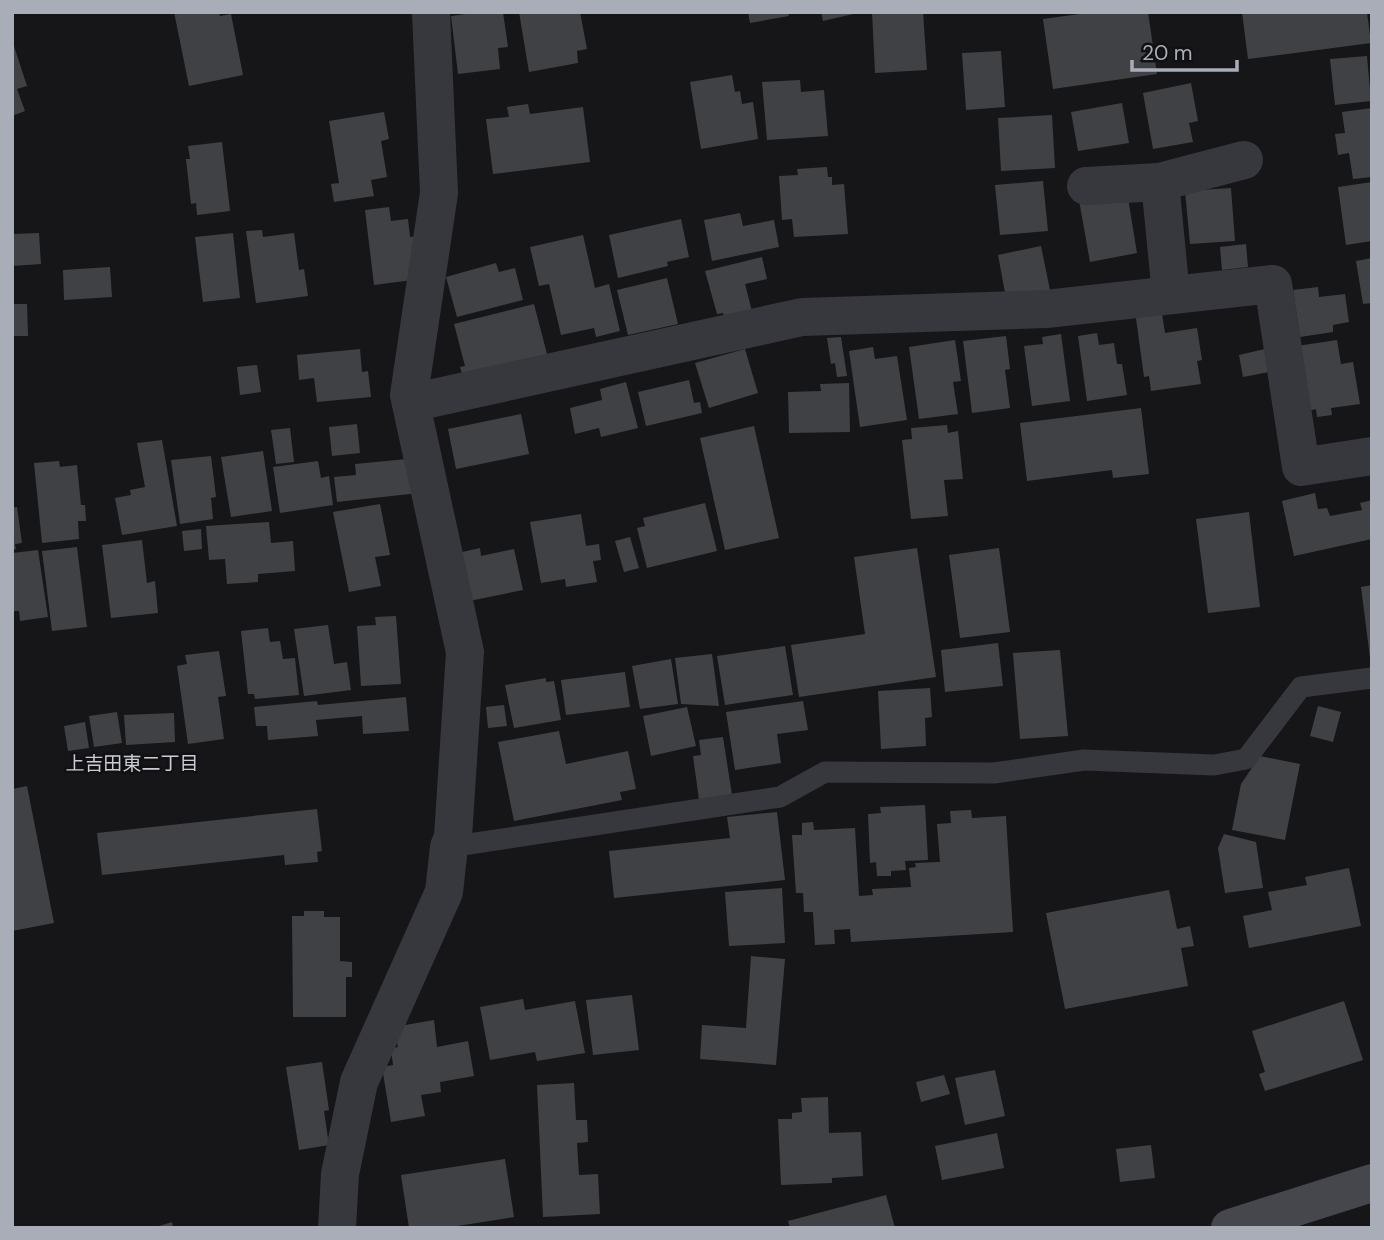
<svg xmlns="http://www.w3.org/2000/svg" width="1384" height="1240" font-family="'DM Sans','Noto Sans JP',sans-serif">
<rect width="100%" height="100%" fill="#161618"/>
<g fill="#404145">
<polygon points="174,12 219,12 220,16 231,14 243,75 189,86"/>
<polygon points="481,12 503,12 508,47 498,48 500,69 458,74 451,16"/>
<polygon points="519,12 580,12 587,49 577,51 578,63 529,72"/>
<polygon points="748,12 788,12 789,16 750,23"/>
<polygon points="821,12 858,12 858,13 823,21"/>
<polygon points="872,12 923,12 927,70 875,73"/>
<polygon points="1094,12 1148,12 1157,74 1053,89 1043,19"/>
<polygon points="1242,12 1367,12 1371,43 1248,59"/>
<polygon points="13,43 27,86 17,89 25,111 12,116"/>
<polygon points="1001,51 1005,107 966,110 962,53"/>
<polygon points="1367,56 1371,101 1335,105 1330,59"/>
<polygon points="732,75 735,92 740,91 742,104 753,102 758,139 701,149 690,82"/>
<polygon points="800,80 801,92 824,90 828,136 767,140 762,82"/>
<polygon points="1191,83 1198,121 1189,123 1193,142 1153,149 1143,93"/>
<polygon points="1122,103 1129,143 1078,151 1071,112"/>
<polygon points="528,104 530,114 583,107 590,162 493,174 486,119 509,117 507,107"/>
<polygon points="1372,108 1372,177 1353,179 1349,153 1338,155 1335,134 1345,133 1342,112"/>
<polygon points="384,112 389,139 381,141 387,177 371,180 374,196 334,202 331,184 339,183 329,121"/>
<polygon points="1052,115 1055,168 1001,171 998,118"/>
<polygon points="222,142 230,211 197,215 196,203 191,204 186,159 190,159 188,146"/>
<polygon points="827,167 828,177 832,177 832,185 844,184 848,234 794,237 792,219 782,220 779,176 798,175 797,169"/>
<polygon points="1043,181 1048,231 1000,235 995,185"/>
<polygon points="1372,182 1372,241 1346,245 1338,187"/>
<polygon points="1231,188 1235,241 1190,244 1185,191"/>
<polygon points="1127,192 1137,253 1090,262 1079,200"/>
<polygon points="389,207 391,221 408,219 410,237 420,236 420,279 374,285 365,210"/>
<polygon points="740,213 743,226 774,220 779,247 712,261 704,220"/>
<polygon points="681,219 689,257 667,262 668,266 618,278 609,235"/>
<polygon points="262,230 263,237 294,233 299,270 304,269 308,296 256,303 246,231"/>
<polygon points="39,233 41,264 12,266 12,234"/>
<polygon points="233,233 240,298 203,302 195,237"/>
<polygon points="583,235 595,288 609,284 620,331 596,337 594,328 561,335 549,284 539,286 530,247"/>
<polygon points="1246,244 1248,267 1222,270 1220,247"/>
<polygon points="1041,246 1050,290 1006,298 998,255"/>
<polygon points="762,257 767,279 745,284 754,319 727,326 723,313 717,314 705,271"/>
<polygon points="1372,258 1372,303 1363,304 1356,261"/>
<polygon points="496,263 499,272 515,268 523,300 457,317 446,277"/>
<polygon points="110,267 112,297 64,300 63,270"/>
<polygon points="667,278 678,324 628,335 617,290"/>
<polygon points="1318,287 1319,297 1345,294 1349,322 1333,325 1333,332 1300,337 1293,290"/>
<polygon points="12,304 27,304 28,336 12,336"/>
<polygon points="534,304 547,354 464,381 460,367 465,366 454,324"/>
<polygon points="1161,307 1165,333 1197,328 1202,360 1197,361 1201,384 1151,391 1149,376 1144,377 1135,311"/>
<polygon points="1097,333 1099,345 1114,343 1117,364 1122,364 1127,395 1087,401 1078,336"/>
<polygon points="1061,334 1070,401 1032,406 1024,346 1043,344 1042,337"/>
<polygon points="1006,336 1010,369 1005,370 1010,408 972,413 963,341"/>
<polygon points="841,337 847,376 837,377 835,363 831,364 827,338"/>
<polygon points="955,340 961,381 953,382 958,414 919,419 909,347"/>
<polygon points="1337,340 1341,364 1353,362 1360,404 1331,408 1332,415 1317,417 1316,409 1308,411 1297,346"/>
<polygon points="873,347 875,359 897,356 907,420 860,427 849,351"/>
<polygon points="1269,348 1274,371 1243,377 1239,355"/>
<polygon points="360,349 362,372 368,371 371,397 317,402 314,378 299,380 297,355"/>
<polygon points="745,349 758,393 709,408 695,363"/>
<polygon points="257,365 261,392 240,395 237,367"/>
<polygon points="689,380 694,403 700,402 702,413 646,426 638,392"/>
<polygon points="626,382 638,428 601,437 599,428 575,434 570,408 602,400 600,389"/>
<polygon points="849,383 850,432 789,433 788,392 821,391 820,384"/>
<polygon points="1141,408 1149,474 1113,478 1112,470 1027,481 1020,423"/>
<polygon points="521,414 529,454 456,469 448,429"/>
<polygon points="357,424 360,453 332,456 329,427"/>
<polygon points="947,425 948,433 958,431 963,479 944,480 948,516 911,519 902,440 912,439 911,428"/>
<polygon points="754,426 779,538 725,550 700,438"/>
<polygon points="290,428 294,462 276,464 271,430"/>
<polygon points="162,440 177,526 122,535 115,498 131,495 130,490 145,487 137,443"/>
<polygon points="263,451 272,511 231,517 221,457"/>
<polygon points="211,456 216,497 211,498 213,519 180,524 171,460"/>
<polygon points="407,459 419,493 337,502 334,477 356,475 355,464"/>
<polygon points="59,461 60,467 77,465 81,505 85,505 86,521 78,521 79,539 42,543 34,463"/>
<polygon points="318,461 321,478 329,476 333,505 280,513 273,467"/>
<polygon points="1315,493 1318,509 1327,508 1330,516 1362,510 1360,503 1372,500 1372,539 1294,556 1282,501"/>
<polygon points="705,503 717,551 647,568 637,528 645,526 643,518"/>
<polygon points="380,504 390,555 375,557 381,586 349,592 333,512"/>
<polygon points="17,507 22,543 15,544 16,549 12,550 12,508"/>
<polygon points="1249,512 1260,607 1208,613 1196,519"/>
<polygon points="581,514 586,546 599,544 601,560 593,561 597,582 566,587 565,579 541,583 530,522"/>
<polygon points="269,522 271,543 293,541 295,571 258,574 258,582 227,584 225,559 209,560 206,526"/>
<polygon points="201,529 202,549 184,551 182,531"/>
<polygon points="630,537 639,568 624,572 615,541"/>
<polygon points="142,540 147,583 155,581 158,613 111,618 102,545"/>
<polygon points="77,547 87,627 52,631 42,551"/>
<polygon points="480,548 481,556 514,549 523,590 469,601 458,553"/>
<polygon points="917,548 936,677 799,697 791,645 865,634 854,557"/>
<polygon points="999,548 1010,632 960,638 949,555"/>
<polygon points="38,550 48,617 20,621 19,611 12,611 12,553"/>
<polygon points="1372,585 1372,658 1370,658 1361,587"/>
<polygon points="396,616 401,684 361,686 357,626 376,625 375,617"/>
<polygon points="328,625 334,664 347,662 351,690 304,696 294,629"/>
<polygon points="268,628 270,642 280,641 283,659 295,658 299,695 255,699 254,694 248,694 241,631"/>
<polygon points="998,643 1003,686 945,692 941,650"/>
<polygon points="785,646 793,695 725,705 717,656"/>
<polygon points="1060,650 1068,736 1020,739 1013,653"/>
<polygon points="219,651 226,696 218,697 224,739 188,744 177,666 187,664 185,655"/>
<polygon points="712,654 719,706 681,704 675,658"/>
<polygon points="671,659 678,704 640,709 632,666"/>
<polygon points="625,672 630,707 566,715 561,680"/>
<polygon points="546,678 546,682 554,681 561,720 514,728 505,685"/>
<polygon points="930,688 932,717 925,718 926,746 881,749 878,691"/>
<polygon points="406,697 409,731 363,734 362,716 316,720 318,736 268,740 267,726 256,726 254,707 317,701 318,705"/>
<polygon points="803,701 808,730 777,734 781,763 735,770 726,712"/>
<polygon points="504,705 507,726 488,728 486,707"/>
<polygon points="1318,706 1341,712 1333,742 1310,736"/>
<polygon points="687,707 696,746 651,756 643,716"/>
<polygon points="117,712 122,743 94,747 89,716"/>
<polygon points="174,713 175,742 126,745 124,715"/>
<polygon points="85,722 89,748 68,751 64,726"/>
<polygon points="559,731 566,764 628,751 636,789 620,792 622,800 514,821 498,742"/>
<polygon points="723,737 732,795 699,800 693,756 701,755 699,740"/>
<polygon points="1260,756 1300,764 1285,840 1232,830 1241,784"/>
<polygon points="27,786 54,923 12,931 12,789"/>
<polygon points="925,805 928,860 905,861 906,870 891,871 891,876 877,876 876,862 870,863 868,814 881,813 880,807"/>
<polygon points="317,809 322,851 317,852 318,862 285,865 284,855 102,875 97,833"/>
<polygon points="971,810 972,818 1006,816 1013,932 851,942 850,929 834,930 835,944 815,945 813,912 804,912 803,893 796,893 792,835 802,835 802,823 813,822 814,830 855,828 859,896 873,895 872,889 911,887 909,868 916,867 915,863 940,862 937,824 951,823 950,811"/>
<polygon points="777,812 785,880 614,898 609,851 730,838 727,817"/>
<polygon points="1224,834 1256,842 1263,888 1225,893 1218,848"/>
<polygon points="1349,868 1361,926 1249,948 1243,916 1272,910 1268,892 1307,885 1305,877"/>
<polygon points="782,888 785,943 729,946 725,892"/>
<polygon points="1169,890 1177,929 1190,926 1194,946 1181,948 1188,986 1065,1009 1046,913"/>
<polygon points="304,911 324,911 324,917 340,917 340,961 352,962 352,977 346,977 346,1017 293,1017 292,916 304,916"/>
<polygon points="751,956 785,959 776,1065 700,1059 702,1025 746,1028"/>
<polygon points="632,995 639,1050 593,1055 586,1000"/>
<polygon points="523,999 525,1010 575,1001 585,1053 537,1061 535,1052 490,1060 480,1007"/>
<polygon points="1344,1001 1363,1060 1265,1091 1259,1074 1265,1072 1252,1031"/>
<polygon points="434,1020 437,1047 468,1041 474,1076 440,1082 441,1092 421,1095 425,1116 391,1122 382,1067 393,1065 391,1049 398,1047 394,1027"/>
<polygon points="322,1062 329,1110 324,1111 329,1145 299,1150 286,1067"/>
<polygon points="995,1070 1005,1116 965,1125 955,1078"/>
<polygon points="944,1075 950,1094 921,1102 916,1082"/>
<polygon points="574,1083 576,1120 587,1120 588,1142 577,1143 579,1175 598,1174 600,1214 543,1217 537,1085"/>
<polygon points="828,1097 829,1133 861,1132 863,1176 832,1178 832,1183 781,1185 778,1119 792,1119 792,1113 802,1112 801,1098"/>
<polygon points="997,1133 1004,1168 942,1180 935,1146"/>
<polygon points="1151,1145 1155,1178 1120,1182 1116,1149"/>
<polygon points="505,1159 514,1217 445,1228 409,1228 401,1175"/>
<polygon points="886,1195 895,1228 790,1228 788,1221"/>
<polygon points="172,1222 173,1228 156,1228 156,1227"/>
</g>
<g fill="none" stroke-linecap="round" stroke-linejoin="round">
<polyline stroke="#37383d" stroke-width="21" points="449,847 780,797 825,772 994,773 1084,760 1214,765 1246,759 1301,687 1372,678"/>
<g stroke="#37383d" stroke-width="38">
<polyline points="1160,182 1171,295"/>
<polyline points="1086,186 1160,182 1244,160"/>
<polyline points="411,403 802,317 1046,309 1273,284 1301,467 1372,456"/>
<polyline points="337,1228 340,1174 359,1082 444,892 449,847 453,837 465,652 409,395 439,193 431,12"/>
</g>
<polyline stroke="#45474d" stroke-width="38" points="1230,1228 1372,1183"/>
</g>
<g text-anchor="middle" stroke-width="5" stroke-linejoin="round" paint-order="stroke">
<g font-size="19" fill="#c9ccd4" stroke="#111113">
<text x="132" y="770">上吉田東二丁目</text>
</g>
</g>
<rect width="1384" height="1240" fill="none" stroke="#a8adb8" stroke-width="28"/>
<path d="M1132 60v10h105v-10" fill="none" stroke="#a8adb8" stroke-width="3.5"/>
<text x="1142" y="60" font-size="21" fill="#a8adb8" stroke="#111113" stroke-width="5" paint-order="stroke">20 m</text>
</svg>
